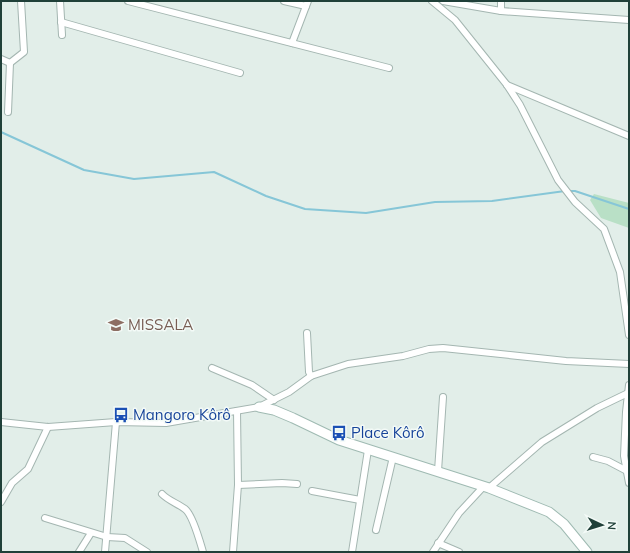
<svg xmlns="http://www.w3.org/2000/svg" width="630" height="553" font-family="Mulish,sans-serif">
<rect width="100%" height="100%" fill="#e2eee9"/>
<polygon fill="#b9e0c6" points="594,194 629,203 629,228 601,218 590,200"/>
<g fill="none" stroke-linecap="round" stroke-linejoin="round">
<g stroke="#86c6d7" stroke-width="2">
<polyline points="1,132 84,170 134,179 214,172 266,196 305,209 366,213 435,202 492,201 565,191"/>
<polyline points="569,191 575,191 629,209"/>
</g>
<defs>
<g id="street">
<polyline points="60,1 62,35"/>
<polyline points="128,1 389,68"/>
<polyline points="284,1 306,6"/>
<polyline points="432,1 455,20 507,85 520,105 558,180 575,202 604,229 620,272 629,335"/>
<polyline points="443,1 501,11 629,20"/>
<polyline points="501,1 501,11"/>
<polyline points="61,22 240,73"/>
<polyline points="292,43 308,1"/>
<polyline points="1,59 10,63"/>
<polyline points="10,63 24,52 21,1"/>
<polyline points="507,85 629,136"/>
<polyline points="8,112 10,63"/>
<polyline points="307,333 309,372 311,376 348,364 403,356 429,349 443,348 566,361 629,364"/>
<polyline points="212,368 252,385 274,400"/>
<polyline points="629,385 626,412 624,456 629,483"/>
<polyline points="1,422 48,427 116,422 166,423 259,407 289,392 311,376"/>
<polyline points="593,457 608,461 627,471"/>
<polyline points="438,471 443,397"/>
<polyline points="238,485 282,483 297,484"/>
<polyline points="489,488 542,442 597,408 628,393"/>
<polyline points="312,491 360,500"/>
<path d="M162,494C169,501 177,503 185,509C193,515 200,542 203,552"/>
<polyline points="1,502 12,483 28,469 48,427"/>
<polyline points="45,518 107,537 125,538 147,552"/>
<polyline points="376,530 393,457"/>
<polyline points="438,543 459,552"/>
<polyline points="79,552 91,533"/>
<polyline points="105,552 116,422"/>
<polyline points="233,552 238,485 237,411"/>
<polyline points="352,552 368,450"/>
<polyline points="433,552 459,513 484,486"/>
</g>
<polyline id="secondary" points="259,407 274,410 293,418 339,440 489,488 549,512 564,524 587,552"/>
</defs>
<use href="#street" stroke="#a4b6b1" stroke-width="8"/>
<use href="#secondary" stroke="#9fbab2" stroke-width="11"/>
<use href="#street" stroke="#fff" stroke-width="6"/>
<use href="#secondary" stroke="#fff" stroke-width="9"/>
</g>
<defs>
<symbol id="school-bare" viewBox="-9 -9 18 18"><path d="M0-5L7-2L0 1L-7-2ZM-4 1L0 2.5L4 1V4Q0 6-4 4Z" fill="#8d6e63" stroke="#f3faf7" stroke-width="2.5" paint-order="stroke"/></symbol>
<symbol id="bus-bare" viewBox="-9 -9 18 18"><path d="M-5-6H5V4H4V6H2V4H-2V6H-4V4H-5ZM-3.5-4V0h7V-4ZM-3.5 1.2v1.5H-2V1.2ZM2 1.2v1.5H3.5V1.2Z" fill="#1a4fb4" stroke="#f3faf7" stroke-width="2.5" paint-order="stroke"/></symbol>
</defs>
<g fill-rule="evenodd">
<use href="#school-bare" x="105" y="314" width="22" height="22"/>
<use href="#bus-bare" x="110" y="404" width="22" height="22"/>
<use href="#bus-bare" x="328" y="422" width="22" height="22"/>
</g>
<g text-anchor="middle" stroke-width="3" stroke-linejoin="round" paint-order="stroke">
<g font-size="15" fill="#785e54" stroke="#f3faf7" text-anchor="start">
<text x="128" y="330">MISSALA</text>
</g>
<g font-size="15" fill="#164399" stroke="#f3faf7" text-anchor="start">
<text x="133" y="420">Mangoro Kôrô</text>
<text x="351" y="438">Place Kôrô</text>
</g>
</g>
<rect width="630" height="553" fill="none" stroke="#204039" stroke-width="4"/>
<g transform="translate(602 525) rotate(94)" stroke="#f3faf7" stroke-width="3" paint-order="stroke">
<path d="M0-3L7 15L0 10L-7 15Z" fill="#204039"/>
<text y="-6" font-size="11" font-weight="bold" text-anchor="middle" fill="#204039">N</text>
</g>
</svg>
